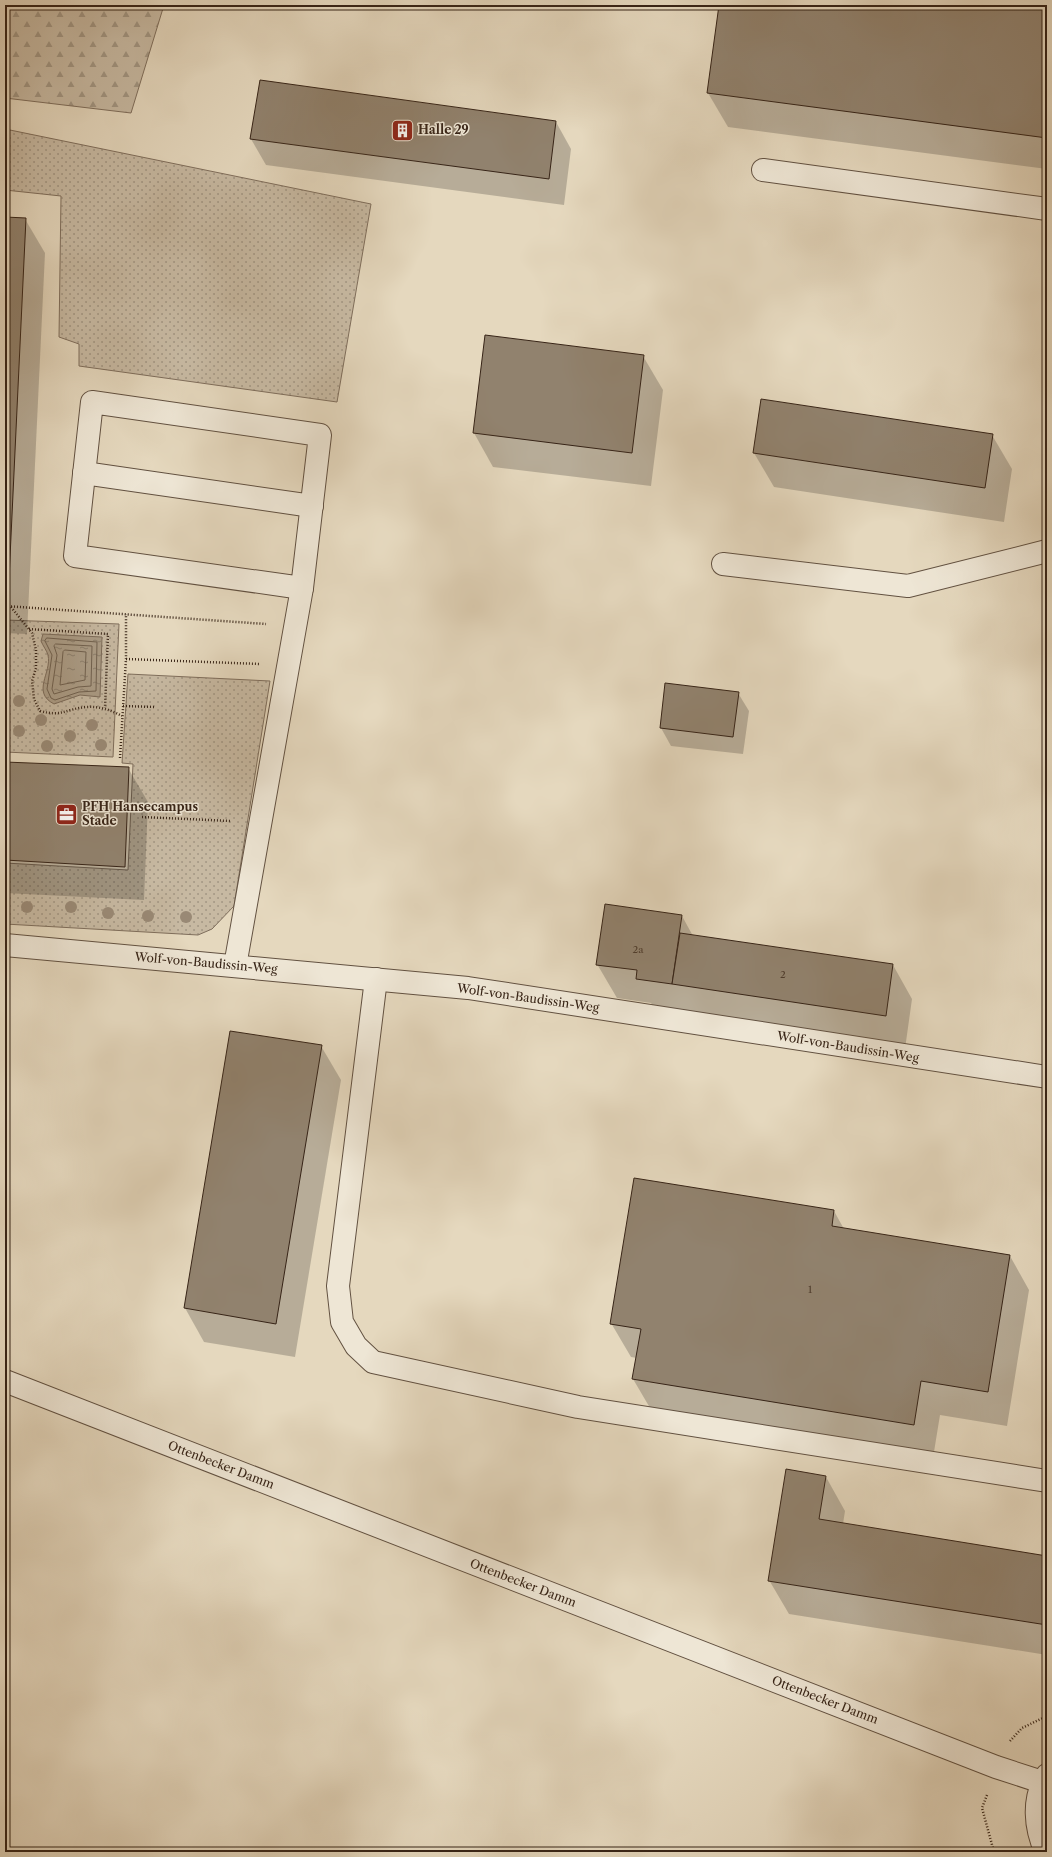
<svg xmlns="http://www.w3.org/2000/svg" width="1052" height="1857" font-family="'Libre Caslon Text',serif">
<defs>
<pattern id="grass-dots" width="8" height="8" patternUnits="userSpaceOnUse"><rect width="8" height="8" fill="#c7b9a2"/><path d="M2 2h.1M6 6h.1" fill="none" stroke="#a29683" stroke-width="1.8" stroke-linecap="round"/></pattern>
<pattern id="forest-firs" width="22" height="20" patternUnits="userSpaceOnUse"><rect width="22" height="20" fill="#c7b9a2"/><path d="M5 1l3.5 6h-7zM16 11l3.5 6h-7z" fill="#a29683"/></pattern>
<pattern id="water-ripples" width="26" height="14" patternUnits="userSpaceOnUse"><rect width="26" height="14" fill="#aa9b85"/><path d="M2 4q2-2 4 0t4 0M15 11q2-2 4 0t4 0" fill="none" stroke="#8b7e6c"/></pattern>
</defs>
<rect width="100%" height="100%" fill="#e5d8be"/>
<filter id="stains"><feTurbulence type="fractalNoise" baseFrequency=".005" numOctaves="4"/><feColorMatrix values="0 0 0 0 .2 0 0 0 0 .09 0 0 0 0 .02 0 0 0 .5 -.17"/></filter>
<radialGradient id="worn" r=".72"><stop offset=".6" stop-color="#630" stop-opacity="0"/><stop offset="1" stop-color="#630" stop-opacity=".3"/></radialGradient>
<g fill="url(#grass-dots)" stroke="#7f6e5c">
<polygon points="5,129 371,204 337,402 79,366 79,344 59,337 61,196 5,190"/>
<polygon points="5,620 119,624 113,757 5,752"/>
<polygon points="128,674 270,681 234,906 212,929 198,935 5,924 5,863 128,870 133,764 122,763"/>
</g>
<polygon fill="url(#forest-firs)" stroke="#7f6e5c" points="5,5 164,5 131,113 5,98"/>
<path fill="url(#water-ripples)" stroke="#7c6b59" d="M43,634L102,637L100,697L80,695L54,704C31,692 52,673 48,655C47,651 43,646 41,641Z"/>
<g fill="#0003">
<polygon points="720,5 1047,5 1047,169 728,127 708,93"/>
<polygon points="556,122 571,149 564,205 266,165 251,139"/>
<polygon points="5,218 25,219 45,253 27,634 5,633"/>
<polygon points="643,356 663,390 651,486 493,467 474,433"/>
<polygon points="992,435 1012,469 1004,522 774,487 754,453"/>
<polygon points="5,648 9,655 5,753"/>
<polygon points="738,693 749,711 743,754 671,746 661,728"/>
<polygon points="5,763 128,768 148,802 144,900 5,893"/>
<polygon points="682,916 693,936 893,965 912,999 905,1049 657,1013 651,1003 617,998 597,964"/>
<polygon points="230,1032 321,1046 341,1080 295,1357 204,1342 185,1308"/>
<polygon points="834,1211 844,1229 1010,1256 1029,1290 1007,1426 940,1415 933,1458 653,1413 633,1379 637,1358 631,1357 611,1323"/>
<polygon points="826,1477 845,1511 843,1524 1047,1557 1047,1655 789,1614 769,1580"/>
</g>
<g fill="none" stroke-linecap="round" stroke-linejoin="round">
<g stroke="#70604e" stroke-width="1">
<polygon points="47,638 97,642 96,691 79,692 55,700 51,698 47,689 52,655 45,641"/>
<polygon points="56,644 92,646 91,686 78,687 54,694 52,689 57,655 54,646"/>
<polygon points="65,650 86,652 85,680 60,685 63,652"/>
</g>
</g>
<g fill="#91826e" stroke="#372417">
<polygon points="719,5 1047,5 1047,138 707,93"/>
<polygon points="260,80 556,121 549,179 250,139"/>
<polygon points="5,217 26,218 8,600 5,600"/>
<polygon points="485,335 644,355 632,453 473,433"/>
<polygon points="761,399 993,434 985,488 753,453"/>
<polygon points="665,683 739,692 733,737 660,728"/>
<polygon points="5,762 129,767 125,867 5,860"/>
<polygon points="605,904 682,915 672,984 636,979 637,970 596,965"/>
<polygon points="680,933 893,964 886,1016 672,984"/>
<polygon points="230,1031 322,1045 276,1324 184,1308"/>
<polygon points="634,1178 834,1210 832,1226 1010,1255 988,1392 921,1381 914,1425 632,1379 641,1329 610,1324"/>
<polygon points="786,1469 826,1476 819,1519 1047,1556 1047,1625 768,1581"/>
</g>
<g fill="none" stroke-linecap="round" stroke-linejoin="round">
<defs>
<g id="minor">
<polyline points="763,170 1047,209"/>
<polygon points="92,402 320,435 302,588 75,556"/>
<polyline points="84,473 312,506"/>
<polyline points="723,564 908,586 1047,551"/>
<polyline points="5,945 468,988 1047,1077"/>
<polyline points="235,966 302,588"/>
<polyline points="376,979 338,1286 342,1322 356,1346 373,1362 578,1407 1047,1481"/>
<polyline points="5,1381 996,1767 1042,1782"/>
<path d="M1046,1852C1035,1828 1032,1799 1047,1775"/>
</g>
</defs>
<use href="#minor" stroke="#625141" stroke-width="24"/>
<g stroke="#372417" stroke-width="2.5" stroke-dasharray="1 2" stroke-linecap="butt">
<polyline points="5,606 266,624"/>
<path d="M11,607L32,633L36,650V668L32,681L34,699L40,711C62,717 66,709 86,707C99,706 111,710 122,716"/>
<polyline points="29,629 108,634 105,708"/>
<polyline points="126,659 260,664"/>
<polyline points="123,706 155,707"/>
<polyline points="120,758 126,659 126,614"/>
<polyline points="142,817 231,821"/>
<polyline points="1010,1741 1022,1728 1047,1716"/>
<polyline points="987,1795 982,1808 994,1852"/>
</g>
<use href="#minor" stroke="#eee6d5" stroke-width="22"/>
</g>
<g fill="#998975">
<circle cx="19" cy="701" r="6"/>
<circle cx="41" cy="720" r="6"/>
<circle cx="92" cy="725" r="6"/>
<circle cx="19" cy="731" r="6"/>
<circle cx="70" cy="736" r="6"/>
<circle cx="101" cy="745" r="6"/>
<circle cx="47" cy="746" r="6"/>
<circle cx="27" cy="907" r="6"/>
<circle cx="71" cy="907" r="6"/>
<circle cx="108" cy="913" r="6"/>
<circle cx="148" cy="916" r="6"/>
<circle cx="186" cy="917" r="6"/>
</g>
<defs>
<symbol id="building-square" viewBox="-11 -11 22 22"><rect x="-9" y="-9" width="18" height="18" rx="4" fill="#8f2418" stroke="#eee6d5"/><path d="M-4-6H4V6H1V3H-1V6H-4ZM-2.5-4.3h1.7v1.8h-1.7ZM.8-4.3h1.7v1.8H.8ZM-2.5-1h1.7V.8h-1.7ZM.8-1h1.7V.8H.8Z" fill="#fff"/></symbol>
<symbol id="office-square" viewBox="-11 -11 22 22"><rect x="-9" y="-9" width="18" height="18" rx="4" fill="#8f2418" stroke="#eee6d5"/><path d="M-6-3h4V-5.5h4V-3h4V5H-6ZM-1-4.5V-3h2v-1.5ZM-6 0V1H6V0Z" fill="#fff"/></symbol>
</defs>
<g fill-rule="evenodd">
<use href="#building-square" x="390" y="118" width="25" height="25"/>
<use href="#office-square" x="54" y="802" width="25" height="25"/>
</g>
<g text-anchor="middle" stroke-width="3" stroke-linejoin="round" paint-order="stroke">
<g font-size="10" fill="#4e3c2d">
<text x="638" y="953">2a</text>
<text x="783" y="978">2</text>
<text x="810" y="1293">1</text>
</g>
<g font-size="12" font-weight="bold" fill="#372417" stroke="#eee6d5" text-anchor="start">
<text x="418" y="134">Halle 29</text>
<text x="82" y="811">PFH Hansecampus<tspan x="82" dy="14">Stade</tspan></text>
</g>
<g font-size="12" fill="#372417" stroke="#eee6d5">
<text transform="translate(206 963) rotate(5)" y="4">Wolf-von-Baudissin-Weg</text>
<text transform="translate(528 998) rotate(8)" y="4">Wolf-von-Baudissin-Weg</text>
<text transform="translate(848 1047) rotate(9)" y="4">Wolf-von-Baudissin-Weg</text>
<text transform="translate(221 1465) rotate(21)" y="4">Ottenbecker Damm</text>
<text transform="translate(523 1583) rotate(21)" y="4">Ottenbecker Damm</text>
<text transform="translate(825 1700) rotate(21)" y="4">Ottenbecker Damm</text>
</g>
</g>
<rect width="1052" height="1857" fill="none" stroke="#e5d8be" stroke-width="20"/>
<rect x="6" y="6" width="1040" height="1845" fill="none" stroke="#372417" stroke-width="2"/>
<rect x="10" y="10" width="1032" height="1837" fill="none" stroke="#372417"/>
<rect width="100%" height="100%" filter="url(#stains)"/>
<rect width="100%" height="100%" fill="url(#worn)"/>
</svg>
